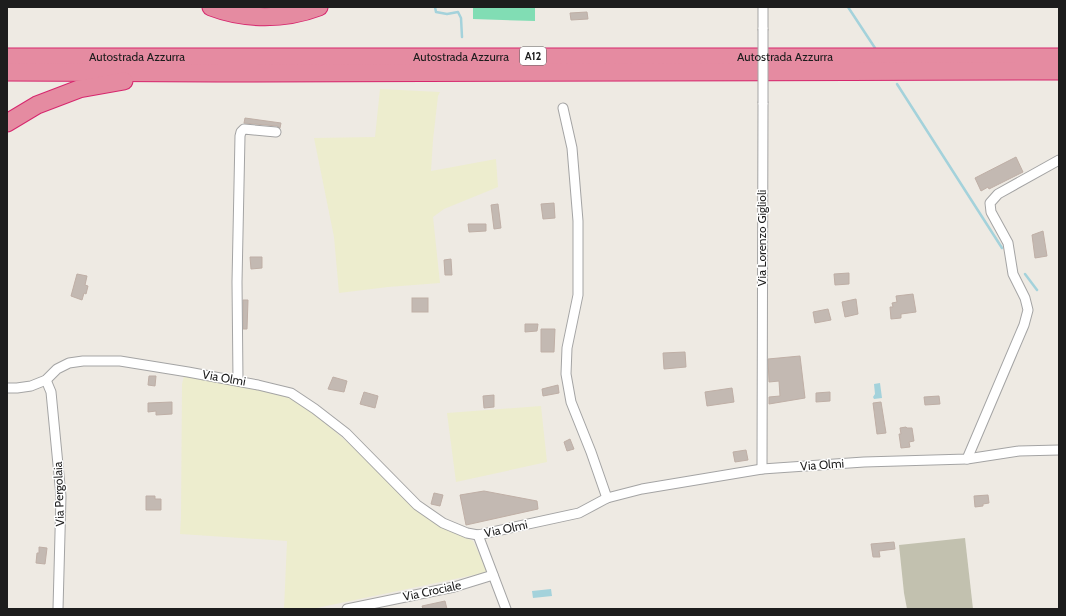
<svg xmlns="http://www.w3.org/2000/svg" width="1066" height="616" font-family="Cabin,sans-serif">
<rect width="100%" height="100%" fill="#eeeae3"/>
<polygon fill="#c2c1af" points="965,538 973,609 907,609 904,593 899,545"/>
<g fill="#ededce">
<polygon points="380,89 440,92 438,96 433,140 431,171 496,159 498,187 444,209 433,217 440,283 388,287 339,293 334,237 314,138 375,137"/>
<polygon points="184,376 280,393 293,399 312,412 365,457 411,506 428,518 473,541 488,572 312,609 284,609 287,541 180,534 181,517 182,384"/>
<polygon points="541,406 547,462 456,482 447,413"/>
</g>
<polygon fill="#81ddb4" points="473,7 535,7 535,21 473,19"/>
<g fill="#a4d2db">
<polygon points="880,383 882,398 874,399 873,397 875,394 874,384"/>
<polygon points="551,589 552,596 533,598 532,591"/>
</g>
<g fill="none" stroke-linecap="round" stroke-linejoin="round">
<g stroke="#a4d2db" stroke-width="2.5">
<polyline points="435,7 436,12 447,14 458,12 461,18 462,37"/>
<polyline points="848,7 875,48"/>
<polyline points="897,84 1002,248"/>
<polyline points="1025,274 1037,290"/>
</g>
</g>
<g fill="#c3b9b2" stroke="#bfafa6">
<polygon points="587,12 588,19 571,20 570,13"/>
<polygon points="245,118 281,123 280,128 277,126 244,123"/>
<polygon points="1016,157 1023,172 989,189 988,187 981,191 975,178"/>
<polygon points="554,203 555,218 543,219 541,204"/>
<polygon points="498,204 501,228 494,229 491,205"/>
<polygon points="468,224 486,224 486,231 469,232"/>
<polygon points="1043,231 1047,256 1035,258 1032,235"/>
<polygon points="250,257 262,257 262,268 251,269"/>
<polygon points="451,259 452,275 445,275 444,260"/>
<polygon points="849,273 849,284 835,285 834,274"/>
<polygon points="77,274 87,276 85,285 88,286 86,294 84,293 82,300 71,296"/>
<polygon points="913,294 916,312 901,314 901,318 891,319 890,307 893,307 892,303 897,302 896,296"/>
<rect x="412" y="298" width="16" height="14"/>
<polygon points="856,299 858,314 845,317 842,302"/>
<polygon points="243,300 248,300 247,329 243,329"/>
<polygon points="828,309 831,320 815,323 813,312"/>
<polygon points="525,324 538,324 537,331 525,332"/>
<polygon points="541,329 555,329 554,352 541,352"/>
<polygon points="685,352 686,367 664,369 663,353"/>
<polygon points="800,356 805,398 769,404 769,397 780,396 779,381 769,382 768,359"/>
<polygon points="149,376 156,376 155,386 148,385"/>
<polygon points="333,377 347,381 344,392 328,389"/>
<polygon points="558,385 559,393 543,396 542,389"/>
<polygon points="732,388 734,402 707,406 705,392"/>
<polygon points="364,392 378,396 375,408 360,404"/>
<polygon points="830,392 830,401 816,402 816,393"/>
<polygon points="494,395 494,407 484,408 483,396"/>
<polygon points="939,396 940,404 925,405 924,397"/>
<polygon points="172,402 172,414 156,415 156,411 148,412 148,403"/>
<polygon points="881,402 886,433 877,434 873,403"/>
<polygon points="906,427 907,428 912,428 914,441 909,442 910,447 901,448 899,434 901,434 900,428"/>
<polygon points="570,439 574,449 567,451 564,442"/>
<polygon points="746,450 748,460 735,462 733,452"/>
<polygon points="484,491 537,501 538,509 466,525 460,495"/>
<polygon points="434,493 443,495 440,506 431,504"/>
<polygon points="988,495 989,503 983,504 983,506 975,507 974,496"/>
<polygon points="146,496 155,496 155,499 161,499 161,510 146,510"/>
<polygon points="894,542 895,549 879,551 880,557 873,557 871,544"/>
<polygon points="39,547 47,548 45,564 36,563 37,553 39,553"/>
<polygon points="445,601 447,609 423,609 422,606"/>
</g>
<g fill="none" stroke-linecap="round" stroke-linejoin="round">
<defs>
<g id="minor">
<polyline points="763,7 763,29"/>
<polyline points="563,108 572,148 578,221 578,295 567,348 566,374 571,402 591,452 607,498"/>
<polyline points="46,380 51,392 61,496 58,609"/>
<polyline points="238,380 237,282 240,136 241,132 244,129 276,132"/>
<polyline points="7,388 17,388 31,386 46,380 57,369 69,363 83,361 120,361 188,372 258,385 291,393 315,409 346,433 417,505 443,523 467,533 478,535 579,513 607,498 642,489 762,469 864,462 967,459 1019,451 1059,450"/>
<polyline points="967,459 1024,325 1028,310 1025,298 1013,274 1008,243 991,212 990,203 998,194 1059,160"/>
<polyline points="762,469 763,103"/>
<polyline points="478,535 506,609"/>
<polyline points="347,609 454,587 493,575"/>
</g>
<g id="motorway">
<path d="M211,7C245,20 285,20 319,7"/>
<path id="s1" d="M7,57H1059"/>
<polyline points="7,72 218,73 1059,71"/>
<polyline points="7,123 37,105 79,89 124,81"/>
</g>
</defs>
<use href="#minor" stroke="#a4a4a4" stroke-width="11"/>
<use href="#motorway" stroke="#d6266d" stroke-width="19"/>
<use href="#minor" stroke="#fff" stroke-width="9"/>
<use href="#motorway" stroke="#e58ba1" stroke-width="17"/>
<defs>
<polyline id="minor-bridge" points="763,103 763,29"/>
</defs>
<use href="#minor-bridge" stroke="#a4a4a4" stroke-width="11" stroke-linecap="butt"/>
<use href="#minor-bridge" stroke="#fff" stroke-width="9"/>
</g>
<g text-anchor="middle" stroke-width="3" stroke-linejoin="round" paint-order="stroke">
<rect fill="#fff" stroke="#616161" stroke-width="1" x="520" y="47" width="26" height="18" rx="3"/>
<g font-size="11" font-weight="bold" fill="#1d1d1d">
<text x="533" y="60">A12</text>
</g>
<g font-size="12" fill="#1d1d1d" stroke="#fff">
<text dy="4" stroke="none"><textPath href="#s1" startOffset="454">Autostrada Azzurra</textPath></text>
<text dy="4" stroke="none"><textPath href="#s1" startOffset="130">Autostrada Azzurra</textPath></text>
<text dy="4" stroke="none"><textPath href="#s1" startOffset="778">Autostrada Azzurra</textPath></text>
<text transform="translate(762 238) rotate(-90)" y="4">Via Lorenzo Giglioli</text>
<text transform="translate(224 378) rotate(10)" y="4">Via Olmi</text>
<text transform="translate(822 465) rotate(-4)" y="4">Via Olmi</text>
<text transform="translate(59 494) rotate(-92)" y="4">Via Pergolaia</text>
<text transform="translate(506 529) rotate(-12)" y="4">Via Olmi</text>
<text transform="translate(432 591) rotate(-12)" y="4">Via Crociale</text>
</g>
</g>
<rect width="1066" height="616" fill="none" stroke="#1d1d1d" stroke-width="16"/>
</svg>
